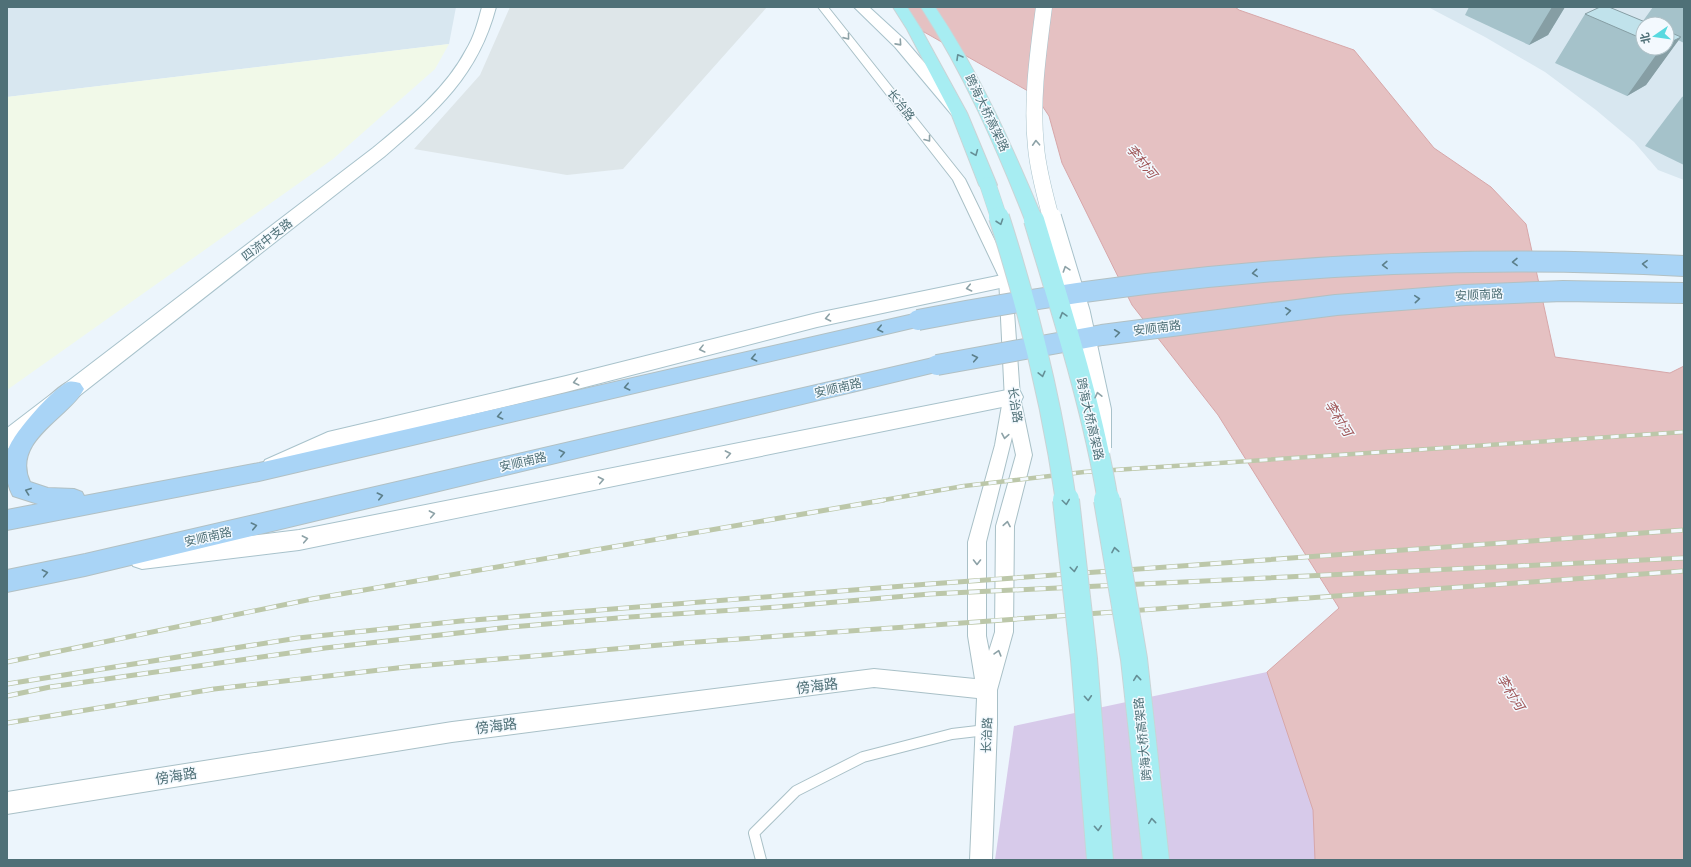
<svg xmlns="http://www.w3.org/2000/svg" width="1691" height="867" font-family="'IBM Plex Sans','Noto Sans SC',sans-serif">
<rect width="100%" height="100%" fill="#ecf5fc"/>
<g fill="#d8e7f0" fill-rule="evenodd">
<polygon points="7,7 456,7 449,44 7,97"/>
<path d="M1428,7H1684V180L1658,170L1634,142L1596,110L1545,72L1485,37ZM1643,24H1667V48H1643Z"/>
</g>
<polygon fill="#dee6e9" points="510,7 767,7 623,169 567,175 414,149 480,75"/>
<polygon fill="#f1f9e8" points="449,44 435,69 333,159 7,390 7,97"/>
<polygon fill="#d7caea" points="1684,648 1684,860 995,860 1014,726 1267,672"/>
<polygon fill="#e5c1c2" stroke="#d7a7a9" points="893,7 1235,7 1239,10 1354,50 1434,148 1491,187 1526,224 1555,357 1670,373 1684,366 1684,860 1315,860 1313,810 1267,672 1339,608 1218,415 1132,305 1062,163 1049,116 1035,95 917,28"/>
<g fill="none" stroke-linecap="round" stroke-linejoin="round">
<defs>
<polyline id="lane" points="761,860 754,833 796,791 863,757 952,734 986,730"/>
<path id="street" d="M818,7H828L965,179L1014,280L1012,283L1020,397L1032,455L1014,526L1013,632L997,690V725L992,860H970L977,698L874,687L452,742L7,814V792L452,722L874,669L975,679L968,636V542L995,445L1002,405L1005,401L999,277L953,180ZM1012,437L1016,455L996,526L995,632L989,651L986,636V542Z"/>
<g id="secondary">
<path d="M482,7H496C478,76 437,111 385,156L15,446L7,449V428L373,148C407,120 445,90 466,50C474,37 478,22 482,7Z"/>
<polygon points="854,7 869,7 905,40 964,109 966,112 964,115 958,117 952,115 895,47"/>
<polygon points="1007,274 1014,275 1017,280 1014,285 817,327 566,392 333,448 273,475 265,472 262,466 265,460 328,432 566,376 817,313"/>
<polygon points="1012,389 1020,391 1023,397 1020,403 1012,405 299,550 142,569 133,566 130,559 133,552 142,549 299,530"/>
</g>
<g id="primary">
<path d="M918,313L925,315L928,320L925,325L259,481L7,530V510L38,504L13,496C6,483 5,468 7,454C9,437 51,391 66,383C71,380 75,382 80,383L84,389C68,418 11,441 30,482L48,488L74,489L82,492L84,496L259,463Z"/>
<polygon points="937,357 944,360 947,365 944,370 85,576 7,592 7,570 85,554"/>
</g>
<g id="highway">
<polygon points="893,7 907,7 921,29 967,113 997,185 994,189 988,190 982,189 979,185 951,113 907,29"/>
<path d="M921,7H935C980,74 1012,146 1043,220L1040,224L1034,226L1028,224L1025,220C996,146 964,74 921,7Z"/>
</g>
</defs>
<use href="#lane" stroke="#a9c0c7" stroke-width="12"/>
<use href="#street" stroke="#a9c0c7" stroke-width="2"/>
<use href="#secondary" stroke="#a8c2cb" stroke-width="2"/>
<use href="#primary" stroke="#b2c0c3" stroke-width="2"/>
<use href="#highway" stroke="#cad4d6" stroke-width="2"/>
<use href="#lane" stroke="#fff" stroke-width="10"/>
<use href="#street" fill="#fff" fill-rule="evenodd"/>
<use href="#secondary" fill="#fff" fill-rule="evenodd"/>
<use href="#primary" fill="#a9d4f6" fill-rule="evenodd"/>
<use href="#highway" fill="#a7edf2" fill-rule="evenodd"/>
<defs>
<polyline id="rail-far1" points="878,501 964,486 1084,472 1684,432"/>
<g id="rail">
<polyline points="7,662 312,599 884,500"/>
<polyline points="7,684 298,638 461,621 929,584 1684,530"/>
<polyline points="7,696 50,687 325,648 511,627 630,617 778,607 930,594 1684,558"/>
<polyline points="7,723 214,689 406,667 683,643 1684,571"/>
</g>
</defs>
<use href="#rail-far1" stroke="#bcc7a9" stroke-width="4.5"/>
<use href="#rail" stroke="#bcc7a9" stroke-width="5"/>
<use href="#rail-far1" stroke="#f3f9fe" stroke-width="3" stroke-dasharray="8" stroke-linecap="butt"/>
<use href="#rail" stroke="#f3f9fe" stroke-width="3.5" stroke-dasharray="11" stroke-linecap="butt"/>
<defs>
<path id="secondary-bridge-far1" d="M1044,7C1038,53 1031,101 1036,147C1038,171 1045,195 1051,218"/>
<polyline id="secondary-bridge" points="1051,217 1080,313 1101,410 1101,448"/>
<g id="primary-bridge">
<path d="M918,320C1169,271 1428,252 1684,266"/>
<polyline points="937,365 1102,335 1336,305 1465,295 1563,291 1684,293"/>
</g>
<polyline id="highway-bridge-far2" points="988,185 999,218"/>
<g id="highway-bridge-far1">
<path d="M999,217C1029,310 1052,404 1066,501"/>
<path d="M1034,220C1062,313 1092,405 1108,501"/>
</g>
<g id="highway-bridge">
<polyline points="1066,500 1084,659 1100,860"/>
<polyline points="1107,500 1134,659 1156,860"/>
</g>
</defs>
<use href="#secondary-bridge-far1" stroke="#a8c2cb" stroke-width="17" stroke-linecap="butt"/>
<use href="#secondary-bridge" stroke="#a8c2cb" stroke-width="22" stroke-linecap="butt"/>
<use href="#primary-bridge" stroke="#b2c0c3" stroke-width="22" stroke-linecap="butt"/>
<use href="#highway-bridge-far2" stroke="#cad4d6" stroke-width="17" stroke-linecap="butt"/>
<use href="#highway-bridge-far1" stroke="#cad4d6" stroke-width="22" stroke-linecap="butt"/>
<use href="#highway-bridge" stroke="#cad4d6" stroke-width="28" stroke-linecap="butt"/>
<use href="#secondary-bridge-far1" stroke="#fff" stroke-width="16"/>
<use href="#secondary-bridge" stroke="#fff" stroke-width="20"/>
<use href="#primary-bridge" stroke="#a9d4f6" stroke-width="20"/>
<use href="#highway-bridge-far2" stroke="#a7edf2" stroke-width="16"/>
<use href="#highway-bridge-far1" stroke="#a7edf2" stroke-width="20"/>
<use href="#highway-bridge" stroke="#a7edf2" stroke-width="26"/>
</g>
<g fill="#a5c2ca" fill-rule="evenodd">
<polygon points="1469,7 1565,7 1548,35 1529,45 1465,15"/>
<path d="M1653,7H1684V43L1678,40L1646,85L1627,96L1555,63L1585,14L1643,21ZM1643,24H1667V48H1643Z"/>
<polygon points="1684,96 1684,165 1645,146 1682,97"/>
</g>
<g fill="#869ea4">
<polygon points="1552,7 1565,7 1548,35 1529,45"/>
<polygon points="1681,37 1646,85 1627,96 1661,48 1667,48 1667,44"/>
</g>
<g fill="#c0e2eb" stroke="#869ea4">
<polygon points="1600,7 1609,7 1650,24 1643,24 1643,39 1585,14"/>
<polygon points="1667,31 1681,37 1667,44"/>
</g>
<defs><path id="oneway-chevron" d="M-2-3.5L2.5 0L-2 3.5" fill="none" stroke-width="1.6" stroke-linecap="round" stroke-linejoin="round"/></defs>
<g stroke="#8da2a7">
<use href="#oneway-chevron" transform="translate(847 37) rotate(51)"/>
<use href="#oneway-chevron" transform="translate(899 43) rotate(48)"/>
<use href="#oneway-chevron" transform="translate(928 139) rotate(52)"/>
<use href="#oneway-chevron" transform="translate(1036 143) rotate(-93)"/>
<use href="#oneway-chevron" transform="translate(1066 269) rotate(-108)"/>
<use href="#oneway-chevron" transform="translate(969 288) rotate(168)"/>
<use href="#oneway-chevron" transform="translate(828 318) rotate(168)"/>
<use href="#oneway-chevron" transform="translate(702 349) rotate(166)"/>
<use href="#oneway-chevron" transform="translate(576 382) rotate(166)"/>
<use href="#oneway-chevron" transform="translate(1098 395) rotate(-103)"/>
<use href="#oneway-chevron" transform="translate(1005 436) rotate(100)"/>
<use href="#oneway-chevron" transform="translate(728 454) rotate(-11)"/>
<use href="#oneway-chevron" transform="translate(601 480) rotate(-11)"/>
<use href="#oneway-chevron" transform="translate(432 514) rotate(-11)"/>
<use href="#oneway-chevron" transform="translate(1007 524) rotate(-80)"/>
<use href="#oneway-chevron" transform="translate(305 539) rotate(-11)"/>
<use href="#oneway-chevron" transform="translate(977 562) rotate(90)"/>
<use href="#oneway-chevron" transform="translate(998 653) rotate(-74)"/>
</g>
<g stroke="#658f96">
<use href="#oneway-chevron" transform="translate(959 57) rotate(-120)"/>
<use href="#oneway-chevron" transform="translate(975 153) rotate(68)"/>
<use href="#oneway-chevron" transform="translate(1000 222) rotate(71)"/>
<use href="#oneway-chevron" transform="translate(1063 315) rotate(-106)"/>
<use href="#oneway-chevron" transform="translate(1042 374) rotate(76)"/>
<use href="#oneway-chevron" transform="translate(1066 502) rotate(82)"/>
<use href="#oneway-chevron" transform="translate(1115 550) rotate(-100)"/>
<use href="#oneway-chevron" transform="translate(1074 569) rotate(83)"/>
<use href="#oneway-chevron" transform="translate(1137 678) rotate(-96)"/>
<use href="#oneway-chevron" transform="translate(1088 698) rotate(86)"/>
<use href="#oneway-chevron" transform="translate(1152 821) rotate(-96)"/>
<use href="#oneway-chevron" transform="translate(1098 828) rotate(86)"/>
</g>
<g stroke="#5c7f8a">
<use href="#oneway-chevron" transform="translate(1515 262) rotate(179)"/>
<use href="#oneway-chevron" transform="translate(1645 264) rotate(-178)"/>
<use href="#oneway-chevron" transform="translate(1385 265) rotate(178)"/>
<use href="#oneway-chevron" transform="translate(1255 273) rotate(175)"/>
<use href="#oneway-chevron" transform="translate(1417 299) rotate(-5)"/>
<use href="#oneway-chevron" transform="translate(1288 311) rotate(-7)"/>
<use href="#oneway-chevron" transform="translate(880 329) rotate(167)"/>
<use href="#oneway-chevron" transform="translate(1117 333) rotate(-7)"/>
<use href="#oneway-chevron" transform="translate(754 358) rotate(167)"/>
<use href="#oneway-chevron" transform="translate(975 358) rotate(-11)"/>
<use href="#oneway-chevron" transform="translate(627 387) rotate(167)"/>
<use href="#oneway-chevron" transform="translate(500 416) rotate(167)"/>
<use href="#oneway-chevron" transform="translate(562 453) rotate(-13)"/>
<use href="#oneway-chevron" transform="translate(28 491) rotate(-160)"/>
<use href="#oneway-chevron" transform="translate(380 496) rotate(-13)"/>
<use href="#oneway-chevron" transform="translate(254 526) rotate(-13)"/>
<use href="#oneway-chevron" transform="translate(45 573) rotate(-11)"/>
</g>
<g text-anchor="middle" stroke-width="3" stroke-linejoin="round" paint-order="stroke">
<g font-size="12" fill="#4f7077" stroke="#f3f9fe">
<text transform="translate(901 105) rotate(52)" y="4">长治路</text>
<text transform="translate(987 113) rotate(64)" y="4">跨海大桥高架路</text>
<text transform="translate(267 240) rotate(-38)" y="4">四流中支路</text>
<text transform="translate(1479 295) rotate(-3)" y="4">安顺南路</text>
<text transform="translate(1157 328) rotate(-7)" y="4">安顺南路</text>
<text transform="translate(838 388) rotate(-13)" y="4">安顺南路</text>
<text transform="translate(1015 405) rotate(81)" y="4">长治路</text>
<text transform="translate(1090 419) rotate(77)" y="4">跨海大桥高架路</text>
<text transform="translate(523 462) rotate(-13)" y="4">安顺南路</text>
<text transform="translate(208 537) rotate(-13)" y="4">安顺南路</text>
<text transform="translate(987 735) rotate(-88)" y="4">长治路</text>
<text transform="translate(1143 739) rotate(-96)" y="4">跨海大桥高架路</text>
</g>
<g font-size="13" font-style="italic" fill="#9e5355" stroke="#f3f9fe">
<text transform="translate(1142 161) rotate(51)" y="5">李村河</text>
<text transform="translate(1339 418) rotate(58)" y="5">李村河</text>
<text transform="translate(1511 692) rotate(58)" y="5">李村河</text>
</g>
<g font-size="14" fill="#4f7077" stroke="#f3f9fe">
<text transform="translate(817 686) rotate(-7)" y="5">傍海路</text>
<text transform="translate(496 726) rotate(-7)" y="5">傍海路</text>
<text transform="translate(176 776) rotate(-9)" y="5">傍海路</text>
</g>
</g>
<rect width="1691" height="867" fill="none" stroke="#4f7077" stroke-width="16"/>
<g transform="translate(1655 36) rotate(257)"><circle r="19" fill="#f3f9fe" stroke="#b1c2c8"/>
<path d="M0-3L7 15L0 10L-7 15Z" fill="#58d9df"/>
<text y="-6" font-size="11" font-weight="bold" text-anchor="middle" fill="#4f7077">北</text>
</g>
</svg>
